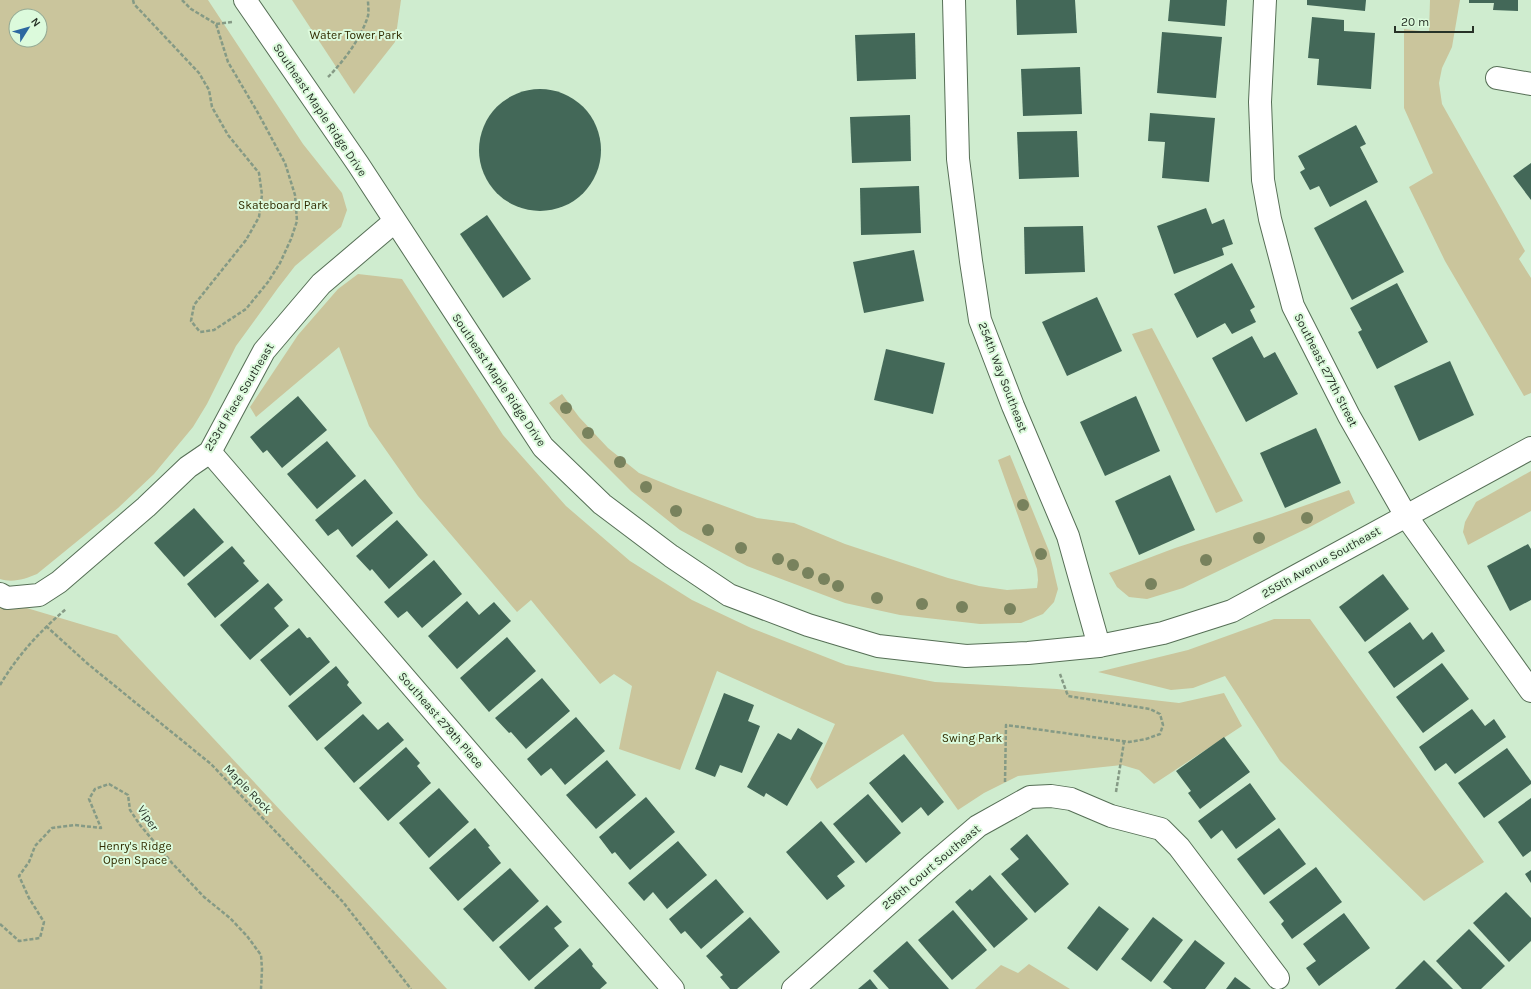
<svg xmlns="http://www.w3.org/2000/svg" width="1531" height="989" font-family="Karla,sans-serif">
<rect width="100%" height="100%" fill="#cfeccf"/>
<g fill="#cac59c" fill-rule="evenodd">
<path d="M0,0H208L303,144L342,193L347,210L341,227L295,266L278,288L236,346L207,404L193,427L154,474L118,508L37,574C25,579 13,583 0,579ZM16,16H40V40H16Z"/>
<polygon points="292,0 401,0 395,42 354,94"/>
<polygon points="1430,0 1460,0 1452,47 1442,68 1439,83 1442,104 1525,251 1519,259 1531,278 1531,393 1524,396 1445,261 1409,187 1433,173 1404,108 1404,29 1429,32"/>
<polygon points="358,274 402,279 503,435 566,506 630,561 692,600 751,628 846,665 935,682 1057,689 1179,703 1224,693 1242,726 1154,784 1139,770 1122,765 1018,776 984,793 958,810 903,734 817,789 810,779 835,724 717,671 680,770 619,749 632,686 614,674 600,684 531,600 517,612 418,496 369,426 339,347 256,417 250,407 298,335 338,289"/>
<polygon points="1152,328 1243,501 1216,513 1132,334"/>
<polygon points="562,394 579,417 608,448 639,473 678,489 757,518 794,523 845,544 948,578 979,586 1007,590 1037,588 1038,580 1037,569 998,460 1010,455 1049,551 1058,589 1054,602 1043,614 1021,623 980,624 900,615 845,603 747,566 680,530 631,491 582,442 549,403"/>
<polygon points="1531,471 1531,511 1468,545 1463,532 1465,522 1476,502"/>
<polygon points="1349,490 1355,503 1308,528 1183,588 1147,599 1129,597 1117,587 1109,573 1175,548 1272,517"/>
<polygon points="0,600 117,635 447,989 0,989"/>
<polygon points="1274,619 1310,619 1484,862 1424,901 1280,761 1225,676 1193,688 1171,690 1098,672 1188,650"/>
<polygon points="1029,964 1070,989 975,989 1001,965 1018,973"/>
</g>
<g fill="#436858">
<polygon points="1016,0 1075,0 1077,33 1017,35"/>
<polygon points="1170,0 1227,0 1225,26 1168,21"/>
<polygon points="1307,0 1366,0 1365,11 1307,5"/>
<polygon points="1469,0 1518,0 1518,11 1493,10 1494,3 1469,3"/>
<polygon points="1312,17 1344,20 1344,31 1375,33 1371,89 1317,85 1319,59 1308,58"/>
<polygon points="1162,32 1222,37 1216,98 1157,93"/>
<polygon points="915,33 916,79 857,81 855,35"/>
<polygon points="1080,67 1082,114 1023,116 1021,69"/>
<circle cx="540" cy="150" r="61"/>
<polygon points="1150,113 1215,118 1209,182 1162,178 1165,142 1148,141"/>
<polygon points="910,115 911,161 852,163 850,117"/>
<polygon points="1356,125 1366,144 1360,147 1378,182 1330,207 1319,186 1310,190 1300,172 1305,169 1298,156"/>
<polygon points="1077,131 1079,177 1019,179 1017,132"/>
<polygon points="1531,163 1531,200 1513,176"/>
<polygon points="919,186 921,233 861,235 860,188"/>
<polygon points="1366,200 1404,272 1352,300 1314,228"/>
<polygon points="1206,208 1212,224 1224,219 1233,244 1222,248 1224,255 1174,274 1157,226"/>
<polygon points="487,215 531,279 503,298 460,234"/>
<polygon points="1083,226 1085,272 1025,274 1024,227"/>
<polygon points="914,250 924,301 864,313 853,262"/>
<polygon points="1232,263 1255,307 1250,310 1256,322 1232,334 1225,323 1197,338 1174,294"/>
<polygon points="1397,283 1428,342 1377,369 1358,332 1362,330 1350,308"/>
<polygon points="1097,297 1122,351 1067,376 1042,322"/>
<polygon points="1252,336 1264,358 1275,352 1298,394 1246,422 1212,358"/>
<polygon points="886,349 945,363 933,414 874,400"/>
<polygon points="1450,361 1474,415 1419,441 1394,386"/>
<polygon points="298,396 327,430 282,468 267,450 263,453 250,437"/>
<polygon points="1136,396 1160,451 1105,476 1080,422"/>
<polygon points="1316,428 1341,483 1285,508 1260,453"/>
<polygon points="327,441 356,476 317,509 287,474"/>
<polygon points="1170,475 1195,530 1139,555 1115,501"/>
<polygon points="365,479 393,513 352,547 338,529 328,536 315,520"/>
<polygon points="194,508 224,542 184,577 154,543"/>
<polygon points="397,520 428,555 389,589 372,569 370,571 356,556"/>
<polygon points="1528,544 1531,549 1531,600 1510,611 1487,566"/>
<polygon points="232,546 245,561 243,563 259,581 215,618 187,584"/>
<polygon points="434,560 462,594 422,628 407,611 398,618 384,602"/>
<polygon points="1383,574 1409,609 1365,642 1339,607"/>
<polygon points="268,583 283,600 274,608 289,626 250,660 220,625"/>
<polygon points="467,601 479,615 494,602 511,621 457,669 428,636"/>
<polygon points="1410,622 1423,640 1432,632 1445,651 1394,688 1368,652"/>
<polygon points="299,628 307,638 310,637 330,662 290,696 260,660"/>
<polygon points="507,637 536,671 489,712 460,678"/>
<polygon points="1442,663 1469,699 1423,733 1396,697"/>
<polygon points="336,666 349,682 347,685 362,703 317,741 288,706"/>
<polygon points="542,678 570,711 526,749 511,732 509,733 495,718"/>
<polygon points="724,693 754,705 748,721 760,726 742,773 720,765 715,777 695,769"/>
<polygon points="1472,709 1485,726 1494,719 1506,737 1455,774 1446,763 1435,771 1419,747"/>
<polygon points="363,714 378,730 388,722 404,740 354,783 324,748"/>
<polygon points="576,717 605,751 565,785 551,768 541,776 527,759"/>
<polygon points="798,728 823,743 787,806 766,793 764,797 747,787 778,733 791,740"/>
<polygon points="1224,737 1250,772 1200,809 1188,793 1191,791 1176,771"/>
<polygon points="406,747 420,763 417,766 431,783 388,821 359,788"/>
<polygon points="1507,748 1531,781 1531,784 1484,818 1458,783"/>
<polygon points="904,754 944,802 928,816 921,807 902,823 869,783"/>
<polygon points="607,760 636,795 596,829 566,795"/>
<polygon points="1250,783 1276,819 1236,849 1222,830 1211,839 1198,821"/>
<polygon points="439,788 469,822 429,858 399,823"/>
<polygon points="868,794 901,833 866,863 833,824"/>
<polygon points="646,797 675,832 630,870 615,852 612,854 599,837"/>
<polygon points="1531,798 1531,851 1523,857 1498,822"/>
<polygon points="821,821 855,862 837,876 845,886 827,900 786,852"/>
<polygon points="475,828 490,846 488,847 501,863 458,901 429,868"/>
<polygon points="1279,828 1306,864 1264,895 1237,859"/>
<polygon points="1027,834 1069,884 1035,913 1001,874 1019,859 1010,849"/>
<polygon points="678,841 707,875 667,909 653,892 644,901 628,883"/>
<polygon points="1316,867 1342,902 1292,939 1281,924 1284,921 1269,902"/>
<polygon points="510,868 539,901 493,942 463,909"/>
<polygon points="1531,870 1531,883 1525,874"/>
<polygon points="990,875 1028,919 994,948 955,902 970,889 972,891"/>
<polygon points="716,879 744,912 701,949 685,931 681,934 669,919"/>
<polygon points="1506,892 1531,918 1531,941 1509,962 1473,923"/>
<polygon points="547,905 562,922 554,928 569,946 529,981 499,947"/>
<polygon points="1099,906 1129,929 1097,971 1067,948"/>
<polygon points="953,910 987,950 952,980 918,940"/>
<polygon points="1344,913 1370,948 1319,986 1306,968 1316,961 1303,944"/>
<polygon points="750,917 780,952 737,989 730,989 720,977 723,975 706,956"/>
<polygon points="1153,917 1183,940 1151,982 1121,959"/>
<polygon points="1469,929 1505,966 1481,989 1462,989 1436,961"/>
<polygon points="1195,940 1225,963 1205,989 1172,989 1163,982"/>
<polygon points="907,941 949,989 889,989 873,971"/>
<polygon points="580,948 593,964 592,966 607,983 600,989 535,989 534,988"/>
<polygon points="1424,960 1453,989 1395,989"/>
<polygon points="1235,977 1251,989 1226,989"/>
<polygon points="870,979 878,989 858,989"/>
</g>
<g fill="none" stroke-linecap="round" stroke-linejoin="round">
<defs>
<g id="minor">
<polyline points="245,0 358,164 543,447 602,504 671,556 729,595 808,625 878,646 966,656 1028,653 1099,646 1163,633 1232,611 1531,448"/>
<polyline points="954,0 958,159 971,261 980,320 1013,406 1068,536 1099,646"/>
<polyline points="1265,0 1260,102 1263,180 1270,219 1293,306 1349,416 1406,516 1531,691"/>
<polyline points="1497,78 1531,84"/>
<polyline points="210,452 673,989"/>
<polyline points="0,594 7,598 39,595 59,582 146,507 188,467 210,452 264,351 321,284 394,222"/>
<polyline points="793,989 931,866 978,826 1030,797 1051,796 1071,799 1111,816 1161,829 1179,847 1278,978"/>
</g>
</defs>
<use href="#minor" stroke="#566f56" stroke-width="24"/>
<g stroke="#859a85" stroke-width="2.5" stroke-dasharray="4 2" stroke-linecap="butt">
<polyline points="133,0 134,4 199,73 209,90 212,107 228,135 259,173 262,195 259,217 246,240 194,305 191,321 200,332 214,330 246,309 268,282 280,263 291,239 297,221 295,195 285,163 258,113 228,62 216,24"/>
<polyline points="182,0 191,9 216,24 232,22"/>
<path d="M328,77C344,61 361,38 368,16C369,11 368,5 368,0"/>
<polyline points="46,626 88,664 211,764 343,902 411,989"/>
<path d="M0,685C17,656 41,630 66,609"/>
<polyline points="1005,782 1006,725 1129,742 1146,739 1160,734 1163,725 1160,714 1150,709 1068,696 1060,674"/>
<polyline points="1116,792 1124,742"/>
<polyline points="0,924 19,941 40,938 44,922 29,898 19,876 29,862 35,846 52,828 75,825 101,828 89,799 95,789 109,784 128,795 130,810 140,825 172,863 204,897 230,918 247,936 261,955 262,969 261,989"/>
</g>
<use href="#minor" stroke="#fff" stroke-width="22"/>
</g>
<g fill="#78825d">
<circle cx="566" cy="408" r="6"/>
<circle cx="588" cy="433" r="6"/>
<circle cx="620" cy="462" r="6"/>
<circle cx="646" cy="487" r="6"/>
<circle cx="1023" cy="505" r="6"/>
<circle cx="676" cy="511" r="6"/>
<circle cx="1307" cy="518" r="6"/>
<circle cx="708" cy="530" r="6"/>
<circle cx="1259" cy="538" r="6"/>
<circle cx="741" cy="548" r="6"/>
<circle cx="1041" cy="554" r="6"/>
<circle cx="778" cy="559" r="6"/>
<circle cx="1206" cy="560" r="6"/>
<circle cx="793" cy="565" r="6"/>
<circle cx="808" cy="573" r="6"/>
<circle cx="824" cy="579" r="6"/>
<circle cx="1151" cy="584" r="6"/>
<circle cx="838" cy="586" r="6"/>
<circle cx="877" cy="598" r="6"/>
<circle cx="922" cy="604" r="6"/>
<circle cx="962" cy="607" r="6"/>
<circle cx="1010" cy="609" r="6"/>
</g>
<g text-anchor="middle" stroke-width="4" stroke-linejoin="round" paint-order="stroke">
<g font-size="12" fill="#312c00" stroke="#dcfadc">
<text x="356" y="39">Water Tower Park</text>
<text x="283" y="209">Skateboard Park</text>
<text x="972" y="742">Swing Park</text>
<text x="135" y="850">Henry's Ridge<tspan x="135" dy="14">Open Space</tspan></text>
</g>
<g font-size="12" fill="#273227" stroke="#dcfadc">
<text transform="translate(320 110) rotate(56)" y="4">Southeast Maple Ridge Drive</text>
<text transform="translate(1326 370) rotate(63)" y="4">Southeast 277th Street</text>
<text transform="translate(1003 377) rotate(69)" y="4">254th Way Southeast</text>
<text transform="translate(499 380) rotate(56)" y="4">Southeast Maple Ridge Drive</text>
<text transform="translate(239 397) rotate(-59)" y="4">253rd Place Southeast</text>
<text transform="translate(1321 562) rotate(-29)" y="4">255th Avenue Southeast</text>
<text transform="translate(441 720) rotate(49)" y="4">Southeast 279th Place</text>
<text transform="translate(248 789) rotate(46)" y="4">Maple Rock</text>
<text transform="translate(148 818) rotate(56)" y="4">Viper</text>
<text transform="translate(931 867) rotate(-40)" y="4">256th Court Southeast</text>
</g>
</g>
<g transform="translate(28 28) rotate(53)"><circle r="19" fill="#dcfadc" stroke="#94aa94"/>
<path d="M0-3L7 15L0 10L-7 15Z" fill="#2d68a0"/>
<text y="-6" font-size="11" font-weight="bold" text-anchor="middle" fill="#273227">N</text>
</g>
<path d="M1395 26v6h78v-6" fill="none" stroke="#273227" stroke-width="2"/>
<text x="1401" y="26" font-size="12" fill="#273227" stroke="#dcfadc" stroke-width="3" paint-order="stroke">20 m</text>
</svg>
